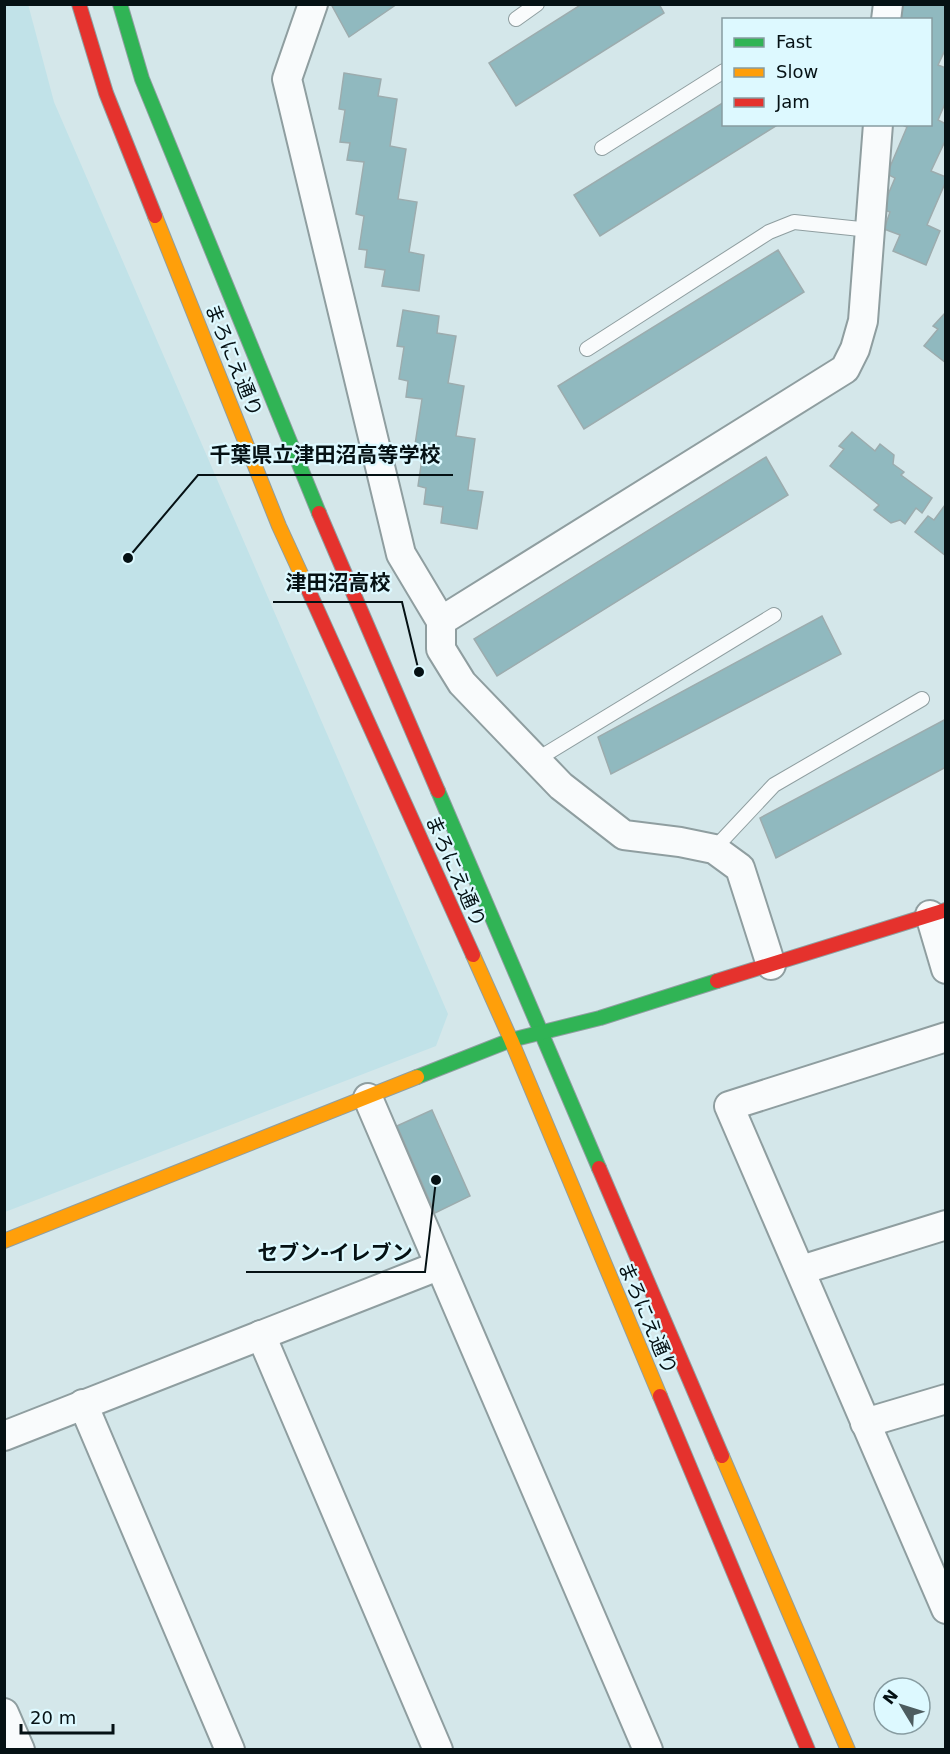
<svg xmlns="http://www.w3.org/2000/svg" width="950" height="1754" font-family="'DejaVu Sans','Noto Sans JP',sans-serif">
<rect width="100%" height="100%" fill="#d4e7ea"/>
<polygon fill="#c1e2e8" points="28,4 54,102 448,1014 436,1046 5,1212 4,5"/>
<g fill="#90b9bf" stroke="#9cacae" stroke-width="1.5">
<polygon points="331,4 397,4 349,37"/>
<polygon points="582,4 659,4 664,13 516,106 489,63"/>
<polygon points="904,4 946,4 946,48 938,65 946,68 946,101 938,120 946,124 946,139 931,171 946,177 946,181 927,225 940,231 926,265 893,251 900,235 884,229 890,212 882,209 895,178 887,174 907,127 900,124 930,124 930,20 906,20 899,17"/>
<polygon points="344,73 381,79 378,96 397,99 390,146 406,149 398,199 417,202 409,252 424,255 419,291 382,286 385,270 365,267 367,250 359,249 364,216 356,214 364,162 347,160 350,143 340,142 345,110 339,109"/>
<polygon points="724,102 724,124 779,124 600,236 574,195"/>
<polygon points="778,250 804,292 584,429 558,386"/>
<polygon points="403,310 439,316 437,333 456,336 448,383 464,386 456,436 475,439 468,490 483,492 477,529 441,523 443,507 424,504 426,488 418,486 423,452 414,451 422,399 406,397 408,381 399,379 404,347 397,346"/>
<polygon points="946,312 946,363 924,346 938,329 933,326"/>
<polygon points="852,432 875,451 880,444 894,455 893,464 904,472 901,475 932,498 922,513 916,508 905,524 900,520 891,523 874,510 879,505 830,466 844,449 839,446"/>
<polygon points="766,457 788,495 497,676 474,639"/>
<polygon points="945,505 946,505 946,556 915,532 928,516 934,520"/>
<polygon points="822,616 841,654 611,774 598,737"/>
<polygon points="946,719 946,767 776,858 760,818"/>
<polygon points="432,1110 470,1196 435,1213 397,1126"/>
</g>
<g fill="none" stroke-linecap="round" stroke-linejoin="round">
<defs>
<g id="lane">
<polyline points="516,19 537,4"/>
<polyline points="602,148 724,71"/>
<polyline points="587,349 769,232 794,222 870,230"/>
<polyline points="536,760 774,615"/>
<polyline points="714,849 774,785 922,699"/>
</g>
<g id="street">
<polyline points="313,4 287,79 401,554 441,621 441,649 462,683 561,786 624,835 680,842 714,849 740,868 771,965"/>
<polyline points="886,20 888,4"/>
<polyline points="441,621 845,369 855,349 863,321 878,124"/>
<polyline points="930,915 946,969"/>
<polyline points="946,1037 729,1106 946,1609"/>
<polyline points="368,1098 648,1750"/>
<polyline points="801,1270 946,1225"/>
<polyline points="261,1335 438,1750"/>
<polyline points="83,1404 230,1750"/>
<polyline points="865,1423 946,1399"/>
<polyline points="4,1436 438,1266"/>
<polyline points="4,1713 20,1750"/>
</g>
<g id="fast">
<polyline points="120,4 142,79 319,513"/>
<polyline points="438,791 599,1168"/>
<polyline points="417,1077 511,1040 600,1018 717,981"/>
</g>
<g id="slow">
<polyline points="155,216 279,526 307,587"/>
<polyline points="473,955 511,1040 660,1396"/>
<polyline points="4,1241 417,1077"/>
<polyline points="722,1456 848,1750"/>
</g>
<g id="jam">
<polyline points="79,4 106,93 155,216"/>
<polyline points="319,513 438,791"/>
<polyline points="307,587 473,955"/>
<polyline points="717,981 946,910"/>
<polyline points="599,1168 722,1456"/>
<polyline points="660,1396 808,1750"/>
</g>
</defs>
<use href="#lane" stroke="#8f9ea0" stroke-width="16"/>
<use href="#street" stroke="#8f9ea0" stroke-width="32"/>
<use href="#fast" stroke="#8f9ea0" stroke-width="16"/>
<use href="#slow" stroke="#8f9ea0" stroke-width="16"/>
<use href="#jam" stroke="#8f9ea0" stroke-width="16"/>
<use href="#lane" stroke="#f9fbfc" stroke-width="14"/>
<use href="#street" stroke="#f9fbfc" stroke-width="28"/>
<use href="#fast" stroke="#30b455" stroke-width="14"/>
<use href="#slow" stroke="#ff9f0a" stroke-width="14"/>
<use href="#jam" stroke="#e5322d" stroke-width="14"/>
</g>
<g text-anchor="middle" stroke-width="4.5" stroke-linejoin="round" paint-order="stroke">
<g font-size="20" fill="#051114" stroke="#ddf9ff">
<text transform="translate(234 360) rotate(68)" y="7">まろにえ通り</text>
<text transform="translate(456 871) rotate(66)" y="7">まろにえ通り</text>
<text transform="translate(648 1318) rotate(67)" y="7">まろにえ通り</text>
</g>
</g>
<path fill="none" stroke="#051114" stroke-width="2" d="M128 558L198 475H453M419 672L402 602H273M436 1180L425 1272H246"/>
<g fill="#051114" stroke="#ddf9ff" stroke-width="2">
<circle cx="128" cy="558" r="6"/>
<circle cx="419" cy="672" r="6"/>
<circle cx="436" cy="1180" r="6"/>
</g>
<g font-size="21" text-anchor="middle" font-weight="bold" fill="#051114" stroke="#ddf9ff" stroke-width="4.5" stroke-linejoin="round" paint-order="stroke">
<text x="325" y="462">千葉県立津田沼高等学校</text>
<text x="338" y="590">津田沼高校</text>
<text x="335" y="1260">セブン-イレブン</text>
</g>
<rect width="950" height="1754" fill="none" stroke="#051114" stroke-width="12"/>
<rect x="722" y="18" width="210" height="108" fill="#ddf9ff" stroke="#879ca1" stroke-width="1.5"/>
<rect x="734" y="38" width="30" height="9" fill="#30b455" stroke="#879ca1" stroke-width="1.5"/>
<text x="776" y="48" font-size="18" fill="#051114">Fast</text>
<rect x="734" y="68" width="30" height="9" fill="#ff9f0a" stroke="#879ca1" stroke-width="1.5"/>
<text x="776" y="78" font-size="18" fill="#051114">Slow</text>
<rect x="734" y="98" width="30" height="9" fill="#e5322d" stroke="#879ca1" stroke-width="1.5"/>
<text x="776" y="108" font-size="18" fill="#051114">Jam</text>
<g transform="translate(902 1706) rotate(308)"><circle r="28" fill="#ddf9ff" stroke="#879ca1" stroke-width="1.5"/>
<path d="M0-4.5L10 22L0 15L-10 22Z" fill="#4d5c5f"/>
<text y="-9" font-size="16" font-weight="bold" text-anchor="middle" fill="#051114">N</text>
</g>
<path d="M21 1724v9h92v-9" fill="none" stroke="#051114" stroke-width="3"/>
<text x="30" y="1724" font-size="18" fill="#051114" stroke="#ddf9ff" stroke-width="4.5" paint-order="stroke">20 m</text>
</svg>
